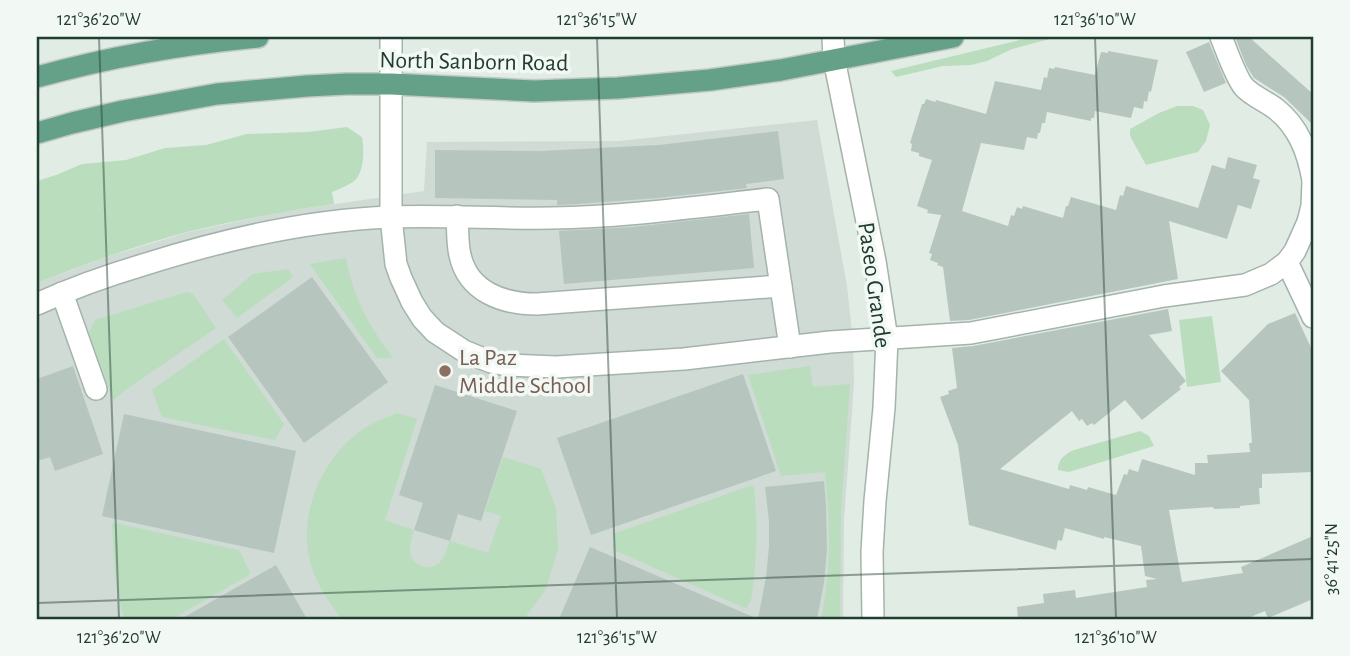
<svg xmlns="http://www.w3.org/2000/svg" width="1350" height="656" font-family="'Alegreya Sans',sans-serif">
<rect width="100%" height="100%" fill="#e1ece5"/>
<polygon fill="#cfdbd4" points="817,120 847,286 853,341 854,384 844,520 843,619 37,619 37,283 103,258 189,232 281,212 424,191 427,142 619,141"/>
<g fill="#baddbe">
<polygon points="1032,37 1057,37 1012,49 987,61 971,65 943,66 896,77 891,71"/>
<polygon points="1177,106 1193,106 1203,110 1210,125 1206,141 1198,152 1146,165 1130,136 1130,129 1159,113"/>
<path d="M347,127L362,137C364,150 365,173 353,182C347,186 339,189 332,192L334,204C286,211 238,220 191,231C138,245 87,263 37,283V181L56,175L82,164L126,160L165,148L206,145L247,134L308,132Z"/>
<path d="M346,258C354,299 367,323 392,356L391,358H377L310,264Z"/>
<polygon points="288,269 293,277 237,318 222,300 253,274"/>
<polygon points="187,292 193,294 216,328 131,386 113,400 89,332 95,320"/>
<polygon points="1212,316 1221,382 1187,387 1179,320"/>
<polygon points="224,339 284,424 275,440 162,417 152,390"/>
<path d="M810,366L813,387L850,384L841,511L840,619H821C832,570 830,521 825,472L781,476L748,375Z"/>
<path d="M397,413L417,419L385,520L414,530C412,537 409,545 410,552C412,567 431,572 440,562C445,557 447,548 450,541L488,553L501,516L485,511L503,457L541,469L556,508L558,549L546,589L524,619H342C329,603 319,588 312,568C295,517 322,454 368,426C377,421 388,417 397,413Z"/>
<path d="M1140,431L1149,436L1154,446L1069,472L1058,470C1057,460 1066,453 1074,450Z"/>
<path d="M750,486L754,487C758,526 757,562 751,600L747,607L745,608L614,550L613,534Z"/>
<path d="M115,523L238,550L240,552L250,572L249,575L172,619H125C114,590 114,555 112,524Z"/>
</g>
<g fill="#b6c6be">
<polygon points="1235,37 1249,37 1313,94 1313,125 1284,97 1254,78 1246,65"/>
<polygon points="1209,42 1226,83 1204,92 1186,52"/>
<polygon points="1108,51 1158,60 1151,92 1149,91 1147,102 1144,101 1143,109 1134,107 1131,118 1095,111 1094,118 1091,118 1091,121 1047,112 1045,123 1042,123 1040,133 1038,133 1037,139 1027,137 1024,150 981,143 962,211 1008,226 1011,215 1014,216 1017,207 1022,209 1023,206 1063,218 1066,206 1068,206 1071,197 1116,210 1120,195 1123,196 1126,186 1198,208 1212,165 1225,169 1228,157 1257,165 1253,178 1260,180 1251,209 1238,205 1227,239 1169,221 1178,279 969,320 950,321 943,267 937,265 938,263 930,260 932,254 929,253 941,215 927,213 928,210 917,206 932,160 919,156 919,153 911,151 912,144 910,143 922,104 924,104 926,99 935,102 936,100 986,114 995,81 1041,90 1044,77 1047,78 1049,68 1054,69 1055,67 1095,75 1101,52 1108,53"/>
<polygon points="778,131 784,179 746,184 747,188 658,198 578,204 557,205 557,200 435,198 435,150 541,151 659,145"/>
<polygon points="749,214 754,268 564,284 559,231 633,227"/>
<polygon points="312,277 388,382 304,443 228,337"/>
<polygon points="1168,309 1172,331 1149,335 1186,381 1179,387 1181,389 1142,420 1125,400 1094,425 1092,423 1087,426 1082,419 1079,421 1072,411 1000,469 1069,489 1070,485 1087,490 1088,487 1116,495 1124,474 1127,475 1129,469 1138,472 1142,459 1195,475 1195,463 1208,463 1207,455 1250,452 1249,443 1252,443 1249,400 1221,371 1268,324 1295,313 1313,352 1313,472 1262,474 1262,488 1259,488 1260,504 1240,506 1240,508 1214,509 1213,507 1169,510 1182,582 1243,573 1241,567 1313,536 1313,599 1268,618 1265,611 1246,619 1018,619 1017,607 1044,603 1043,594 1075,590 1076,598 1147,587 1146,580 1157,579 1145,576 1141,546 1104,537 1104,539 1065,528 1062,541 1058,540 1056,550 969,525 958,445 940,397 949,394 948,391 957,388 952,348 973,346"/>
<polygon points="73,366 103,454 55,471 50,457 37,461 37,379"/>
<polygon points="743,374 776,471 591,535 557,438"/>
<polygon points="435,385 517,411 481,521 458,514 450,541 414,530 423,503 399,495"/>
<polygon points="124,414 296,451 274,553 102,516"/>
<polygon points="824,481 826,505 827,549 824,583 817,619 559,619 590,547 758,619 766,577 769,546 769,521 765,487"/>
<polygon points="276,565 307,619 181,619"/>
</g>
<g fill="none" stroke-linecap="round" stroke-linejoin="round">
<defs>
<g id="minor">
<polyline points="391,37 391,217 396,264 401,278 412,302 422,318 435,332 464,351 491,362 507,365 556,367 684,359 830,342 971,333 1164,296 1245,285 1271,274 1287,262"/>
<polyline points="833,37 834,59 875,261 887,339 884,408 875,501 872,552 873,619"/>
<path d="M1221,37C1226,49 1236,78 1244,87C1252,96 1266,101 1276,109C1299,127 1308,153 1313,180"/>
<path d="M457,216C458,229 457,243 460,255C468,292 503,304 537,304L781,286"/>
<polyline points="1313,220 1308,222 1295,251 1287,262 1313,317"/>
<polyline points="1308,222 1312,206 1313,182"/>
<polyline points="62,293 96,389"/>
<path d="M37,304C72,288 109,275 146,264C225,239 308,220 391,217C444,215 497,219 551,218C623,217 696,207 768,199L790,347"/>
</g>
<g id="major">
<path d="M37,77C109,57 183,44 258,37"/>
<polyline points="37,133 72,123 123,111 217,94 307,86 347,84 391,84 534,91 618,88 710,80 781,70 953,37"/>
</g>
</defs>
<use href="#minor" stroke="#a4b4ab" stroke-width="24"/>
<use href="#major" stroke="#c1c8c5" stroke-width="24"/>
<use href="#minor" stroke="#fff" stroke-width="21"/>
<use href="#major" stroke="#65a189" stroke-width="21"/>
</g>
<path fill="none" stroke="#213c31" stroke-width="2" stroke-opacity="0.45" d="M99,37L119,619M597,37L617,619M1095,37L1116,619M37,603L1313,559"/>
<circle fill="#8d6e63" stroke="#f2f8f4" stroke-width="2.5" cx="445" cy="371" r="7"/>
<g text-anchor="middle" stroke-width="7" stroke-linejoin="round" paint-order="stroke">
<g font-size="24" fill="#213c31" stroke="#f2f8f4">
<text transform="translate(474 61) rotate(1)" y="8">North Sanborn Road</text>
<text transform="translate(875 285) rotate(82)" y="8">Paseo Grande</text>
</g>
<g font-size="24" fill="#785e54" stroke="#f2f8f4" text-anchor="start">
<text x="459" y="365">La Paz<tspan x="459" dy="28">Middle School</tspan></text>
</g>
</g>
<rect width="1350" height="656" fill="none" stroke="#f2f8f4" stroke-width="77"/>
<rect x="38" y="38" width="1274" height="580" fill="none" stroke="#213c31" stroke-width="2.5"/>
<g font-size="18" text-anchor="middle" fill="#213c31">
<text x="99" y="25">121°36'20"W</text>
<text x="597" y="25">121°36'15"W</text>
<text x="1095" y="25">121°36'10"W</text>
<text transform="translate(1331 559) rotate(-90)" y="6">36°41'25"N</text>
<text x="119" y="643">121°36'20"W</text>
<text x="617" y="643">121°36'15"W</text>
<text x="1116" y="643">121°36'10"W</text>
</g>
</svg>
